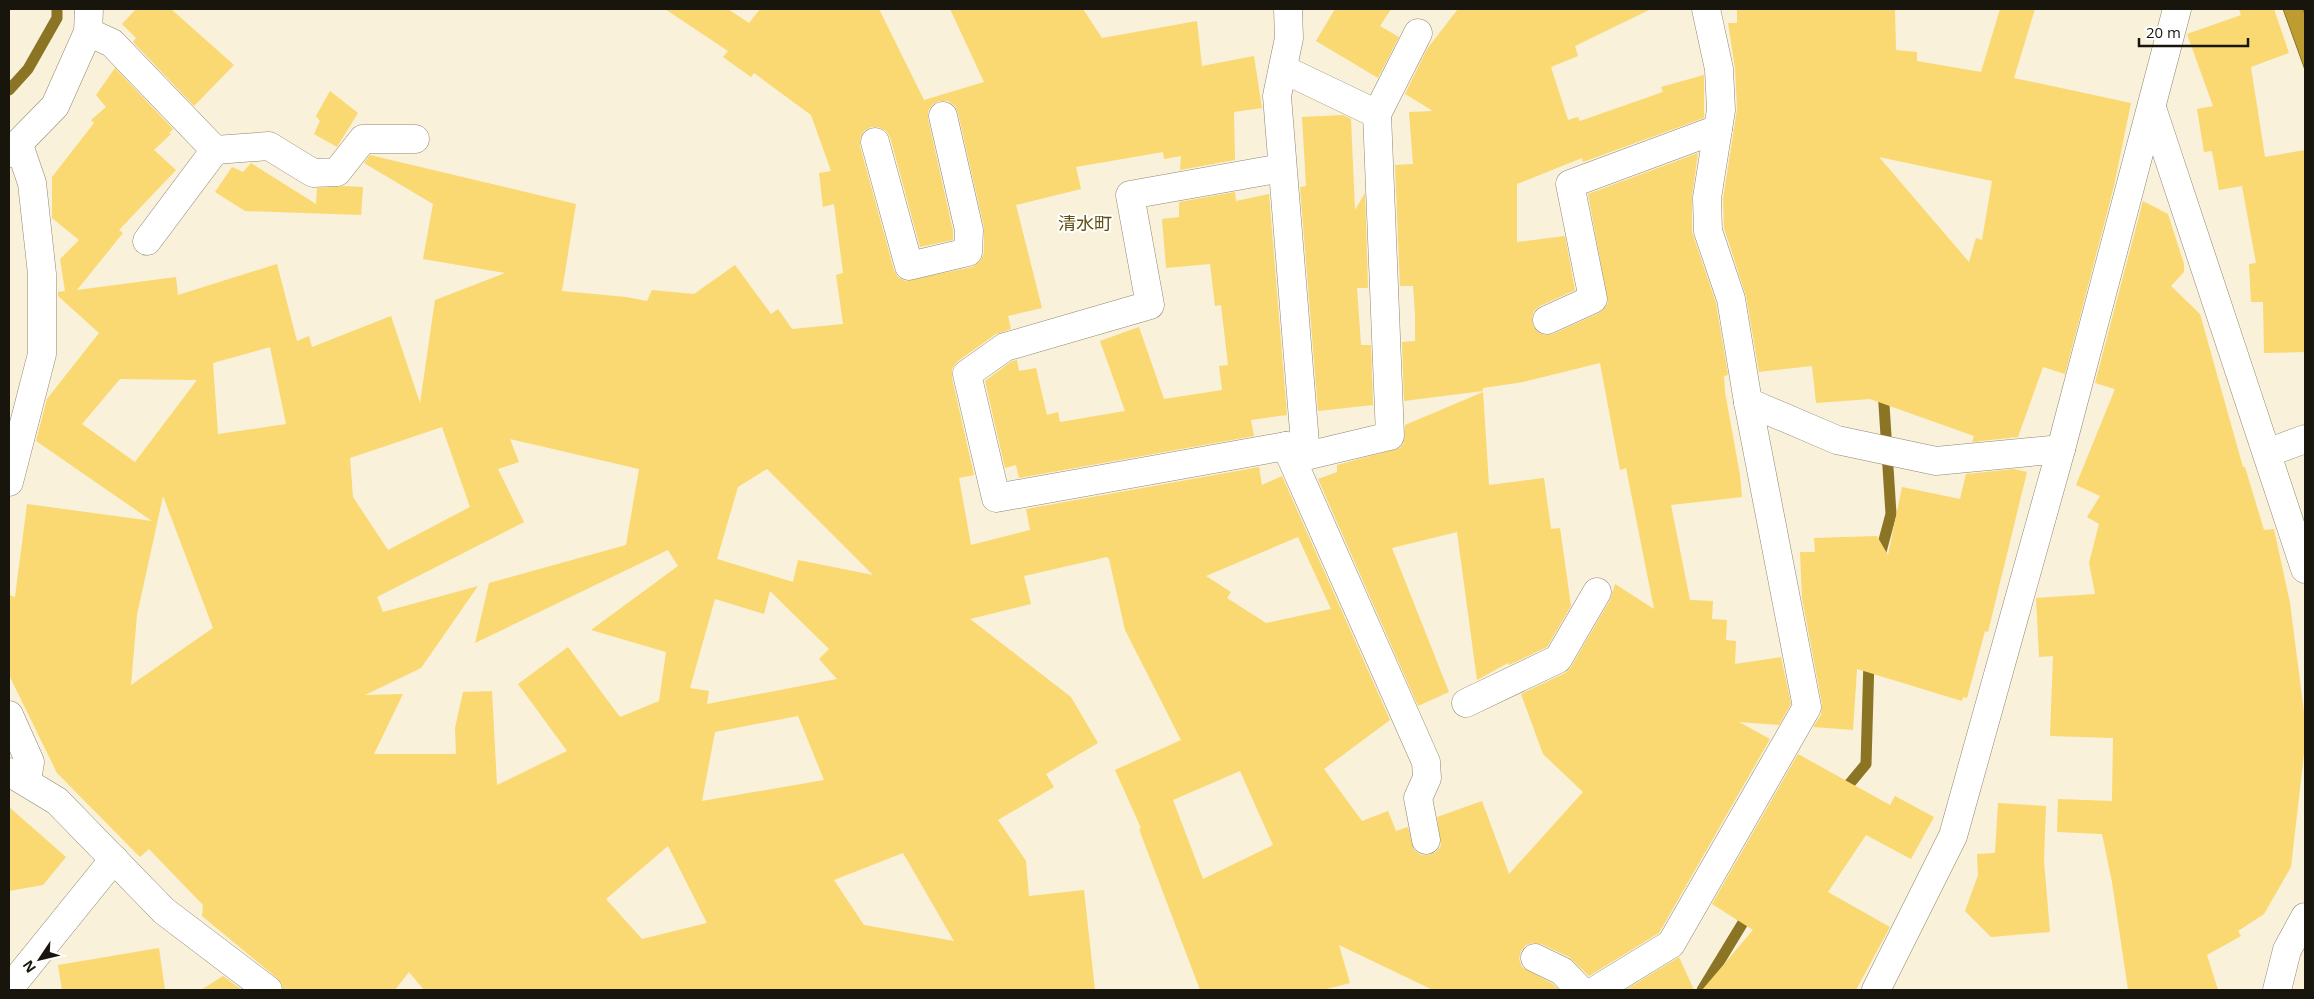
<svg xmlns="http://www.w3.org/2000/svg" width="2314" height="999" font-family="'Open Sans','Noto Sans JP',sans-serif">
<rect width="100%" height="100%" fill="#f9f1d9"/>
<polygon fill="#bd9c30" stroke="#8c7425" points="2283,9 2303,9 2305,15 2305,70"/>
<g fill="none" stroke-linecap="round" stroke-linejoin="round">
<g stroke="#8c7425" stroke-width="11">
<polyline points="9,90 28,69 57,18 57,9"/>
<polyline points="1879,559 1891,514 1883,389"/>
<polyline points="1841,794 1866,764 1869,659"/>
<polyline points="1702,990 1750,911"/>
</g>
</g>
<g fill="#fad872" fill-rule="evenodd">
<polygon points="136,9 171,9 234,65 194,106 133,42 136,38 122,24"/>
<path d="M665,9H728L749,23L760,9H879L924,100L984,82L950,9H1083L1102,38L1197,21L1202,66L1254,56L1262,108L1234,112L1235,160L1180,170L1181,156L1164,159L1163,152L1076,167L1081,189L1016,205L1042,308L1008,316L1011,329L996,334L958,361L952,369V378L974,475L959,478L971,545L1030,530L1026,509L1259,467L1262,485L1282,476L1390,720L1324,769L1362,821L1388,811L1396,831L1408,827L1414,850L1421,855H1429L1436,852L1441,846L1437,817L1482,801L1509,874L1583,792L1543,754L1521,694L1565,673L1571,667L1610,600L1615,584L1654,609L1626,468L1620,470L1600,363L1523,382L1483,388V391L1404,401L1402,342L1415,341V313L1413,286H1400L1395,165L1413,164L1409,112L1433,111L1405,94L1427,49L1458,9H1651L1575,46L1578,56L1551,67L1568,120L1578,117L1580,121L1663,92L1661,87L1704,75V118L1583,162L1582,158L1517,184V242L1565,236L1575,290L1540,306L1534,311L1532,318L1533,326L1538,332L1545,335L1553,334L1599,313L1608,303L1588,194L1698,153L1692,196V232L1716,303L1728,375L1724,376L1725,392L1740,475L1742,497L1671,505L1690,600L1713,601L1712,619L1727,620L1726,640L1736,641L1735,664L1781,657L1791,704L1779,725L1739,722L1770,739L1659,933L1589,976L1569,957L1541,944L1533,943L1526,945L1521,951L1519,959L1522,967L1553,984L1559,990H1433L1339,945L1350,983L1323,990H1200L1139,829L1141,828L1115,770L1181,740L1125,630L1109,559L1107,557L1024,576L1031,604L970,619L1071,697L1098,743L1046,774L1054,787L998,820L1026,861L1029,896L1084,890L1095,990H424L409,972L395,990H283L282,984L277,978L202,916L203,905L149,849L140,857L57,773L9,675V595L15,597L27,504L152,521L36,441L47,399L99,333L58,296V292L65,291L60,259L79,240L52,218V177L94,123L91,120L106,107L96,95L115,68L173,129L169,133L171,134L154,150L176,170L119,230L123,233L77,290L176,277L178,295L277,264L297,341L309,336L312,347L391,316L420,403L435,300L505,273L423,259L433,204L364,163L370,155L576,204L562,291L626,297L647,301L652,290L694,294L735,265L771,314L778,309L792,329L843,324L836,275L843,273L834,204L823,207L819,173L831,171L811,115L754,73L751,77L723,57L728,51ZM939,101H948L955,106L958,113L984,227V253L980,261L972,267L905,281L898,277L894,270L860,146V139L864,131L871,127H878L886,131L890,137L920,247L953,240V231L928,119V111L933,104ZM270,347L286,424L218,434L213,363ZM120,379L197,380L135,462L82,424ZM442,427L470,507L388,550L353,497L350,458ZM510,439L639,469L626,545L489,583L475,643L668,550L678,566L591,630L666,652L659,701L620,717L568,647L518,684L567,751L497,785L492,691L463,692L455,728L456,754H374L403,694L365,695L421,668L478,586L383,612L377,597L524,522L498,469L519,462ZM767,469L873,575L798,560L793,582L717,559L738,487ZM163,496L213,628L131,685L137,615ZM1298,537L1331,609L1266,623L1227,598L1231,592L1206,576ZM770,591L829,649L819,659L837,679L707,704L709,691L690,688L715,599L764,614ZM798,716L824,780L702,801L715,732ZM1240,771L1273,845L1203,879L1173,800ZM668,846L707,923L642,939L606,899ZM903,853L954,941L864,925L834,880Z"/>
<polygon points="1335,9 1391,9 1380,26 1399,37 1378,78 1316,41"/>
<path d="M1737,9H1895L1896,50L1917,52V61L1981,72L2000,9H2035L2014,78L2131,103L2114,186L2065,374L2043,367L2018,437L1972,442L1974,436L1870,399L1816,403L1812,366L1759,372L1746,296L1724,228L1723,199L1737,109L1735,68L1728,23H1737ZM1879,157L1992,181L1982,240L1976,238L1969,262Z"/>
<polygon points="2239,9 2274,9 2289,53 2251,67 2265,157 2305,150 2305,352 2264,353 2263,302 2251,302 2249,264 2256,263 2242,186 2219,190 2212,151 2204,152 2197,109 2213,106 2187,34 2241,15"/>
<polygon points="330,91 358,113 337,147 314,134 320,121 316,116"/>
<polygon points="1343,115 1351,119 1355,210 1365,193 1368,288 1357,288 1361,345 1371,345 1373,405 1318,411 1300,187 1306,186 1302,117"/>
<polygon points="251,163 316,204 317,188 344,186 363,187 361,215 245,211 215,192 232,167 243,172"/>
<polygon points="1235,192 1236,201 1269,194 1287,415 1251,420 1254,436 1019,478 1016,465 1005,468 985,381 1012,361 1017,360 1019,371 1036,368 1047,415 1058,412 1060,422 1125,411 1100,341 1139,327 1164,399 1222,390 1219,366 1228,365 1221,305 1215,306 1210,264 1166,268 1162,219 1179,217 1179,202"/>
<polygon points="2143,201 2168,214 2184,264 2184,272 2171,286 2200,314 2243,467 2245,467 2264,530 2274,529 2290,603 2305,720 2305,745 2291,867 2264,914 2238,931 2241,936 2207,955 2218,990 2128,990 2112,882 2102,834 2057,832 2058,799 2112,801 2113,738 2050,736 2053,656 2039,657 2036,598 2095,594 2089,563 2099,524 2087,517 2100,496 2076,485 2115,389 2095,383"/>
<polygon points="1483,392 1489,485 1544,478 1551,529 1560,528 1571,606 1547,647 1509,665 1508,663 1477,680 1457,532 1392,548 1449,692 1418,706 1318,479 1337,472 1337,465 1400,448 1404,442 1405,425"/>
<polygon points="2014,469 2027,472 1988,632 1985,631 1967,698 1963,697 1962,701 1857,669 1853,730 1813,727 1821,715 1822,704 1802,598 1800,552 1815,552 1814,538 1877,536 1888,555 1902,487 1960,499 1966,474"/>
<polygon points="1798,754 1890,805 1895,796 1934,817 1911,859 1866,835 1828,892 1890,927 1856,990 1702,990 1753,930 1712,904"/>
<polygon points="1998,803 2046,806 2044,861 2050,932 1991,937 1965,911 1978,875 1977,854 1995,853"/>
<polygon points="9,807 66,857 43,885 9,891"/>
<polygon points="159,948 165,990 62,990 58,965"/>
<polygon points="1679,957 1694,990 1625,990"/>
<polygon points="223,976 242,990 201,990"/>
</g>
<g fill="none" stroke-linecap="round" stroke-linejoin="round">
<defs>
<g id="minor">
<polyline points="88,32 112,43 215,150 147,241"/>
<polyline points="1283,69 1377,114 1390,436 1306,456"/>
<polyline points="2152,108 2305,569"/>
<polyline points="1377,114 1418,33"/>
<polyline points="875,142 909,266 968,252 969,230 943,116"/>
<polyline points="215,150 269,146 313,173 337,172 363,139 415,139"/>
<polyline points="1282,168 1130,195 1150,305 1005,347 967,374 996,498 1286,446 1306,456 1277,96 1289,38 1288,9"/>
<polyline points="1547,320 1593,299 1570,184 1718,129"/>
<polyline points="1748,402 1837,440 1936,461 2061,449"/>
<polyline points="1286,446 1426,762 1427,778 1418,798 1426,840"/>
<polyline points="2267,453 2305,439"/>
<polyline points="9,482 42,354 42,274 32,183 19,145"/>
<polyline points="1466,703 1558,659 1597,592"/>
<polyline points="9,715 30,762 27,781"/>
<polyline points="9,772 57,801 164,911 268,990"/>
<polyline points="1535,958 1562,971 1580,990"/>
<polyline points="9,989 114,859"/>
<polyline points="1596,990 1671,944 1807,707 1748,402 1731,299 1708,231 1707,198 1721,110 1719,69 1706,9"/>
</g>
<g id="tertiary">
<polyline points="9,153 55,106 88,32 89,9"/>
<polyline points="1876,990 1953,836 2061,449 2177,9"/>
<polyline points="2277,990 2287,950 2305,917"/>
</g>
</defs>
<use href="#minor" stroke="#8e8671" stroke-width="29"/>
<use href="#tertiary" stroke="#8e8671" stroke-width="29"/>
<use href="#minor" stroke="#fff" stroke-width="28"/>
<use href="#tertiary" stroke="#fff" stroke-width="28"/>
</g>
<g text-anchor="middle" stroke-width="4" stroke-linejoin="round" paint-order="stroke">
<g font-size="18" fill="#614f12" stroke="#fefefe">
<text x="1085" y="230">清水町</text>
</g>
</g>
<rect width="2314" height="999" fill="none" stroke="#18150c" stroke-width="20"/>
<g transform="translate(40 959) rotate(235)" stroke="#fefefe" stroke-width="4" paint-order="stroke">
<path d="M0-4L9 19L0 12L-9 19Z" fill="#18150c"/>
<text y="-8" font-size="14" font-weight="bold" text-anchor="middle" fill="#18150c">N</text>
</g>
<path d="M2139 38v8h109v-8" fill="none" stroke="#18150c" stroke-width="2.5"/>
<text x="2146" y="38" font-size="15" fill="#18150c" stroke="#fefefe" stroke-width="4" paint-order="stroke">20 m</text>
</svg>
